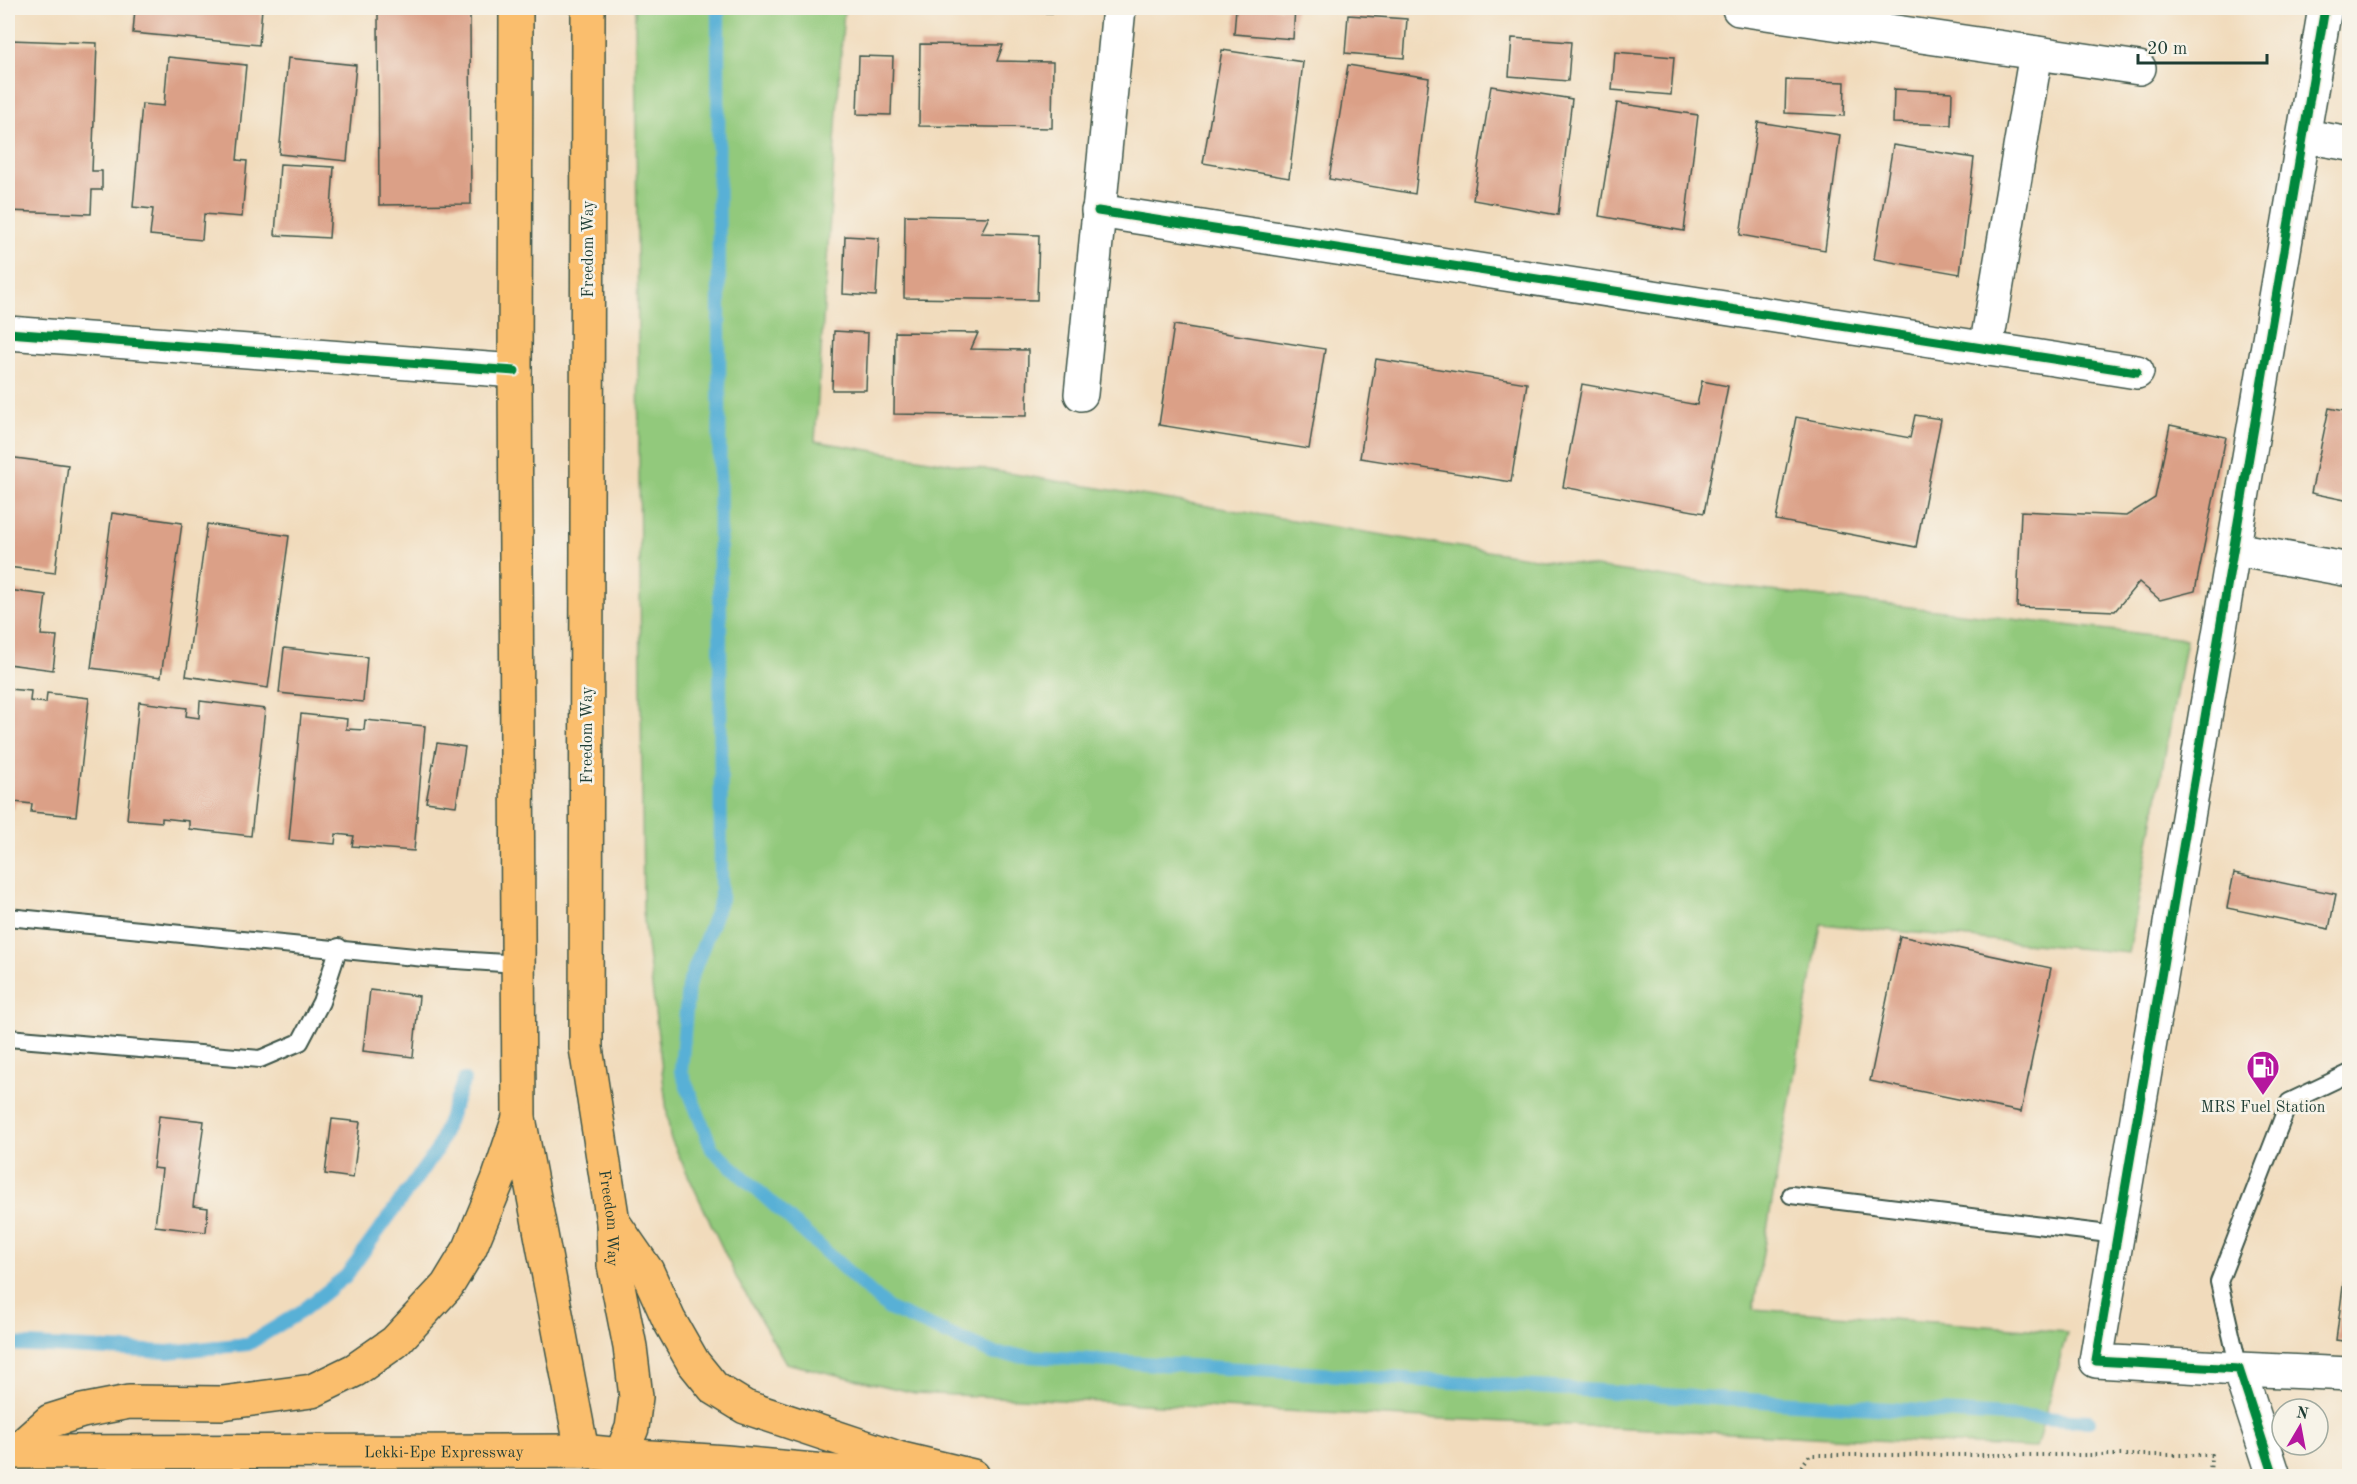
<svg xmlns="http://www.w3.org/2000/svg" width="2357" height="1484" font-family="'Old Standard TT',serif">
<rect width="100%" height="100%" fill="#f7f3e8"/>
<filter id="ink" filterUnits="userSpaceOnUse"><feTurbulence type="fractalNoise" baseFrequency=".0167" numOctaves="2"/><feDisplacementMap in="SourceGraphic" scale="12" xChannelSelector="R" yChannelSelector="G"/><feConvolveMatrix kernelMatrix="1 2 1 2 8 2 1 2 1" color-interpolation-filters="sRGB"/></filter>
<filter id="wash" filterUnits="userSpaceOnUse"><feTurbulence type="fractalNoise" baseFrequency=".008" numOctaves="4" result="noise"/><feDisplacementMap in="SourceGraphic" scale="24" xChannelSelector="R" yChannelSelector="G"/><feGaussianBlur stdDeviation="1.35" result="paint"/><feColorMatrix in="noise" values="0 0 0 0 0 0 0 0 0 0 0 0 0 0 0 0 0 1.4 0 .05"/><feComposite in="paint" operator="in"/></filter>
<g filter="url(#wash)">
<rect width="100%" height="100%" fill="#f1dbbc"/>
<polygon fill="#92c97c" stroke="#588358" stroke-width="1.5" points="635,8 844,8 815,441 1425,542 1719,585 2186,639 2129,953 1821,924 1753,1309 2067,1332 2036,1448 915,1393 786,1363 738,1281 670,1137 643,911"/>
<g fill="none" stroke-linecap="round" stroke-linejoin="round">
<g stroke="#59b0d6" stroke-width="14">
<polyline points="718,8 721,899 688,986 681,1071 712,1149 889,1309 995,1354 2089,1421"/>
<polyline points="8,1344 168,1352 248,1344 302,1311 346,1276 437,1150 464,1080"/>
</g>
</g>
<g id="blocks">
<g fill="#dba087">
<polygon points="135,8 262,8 259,45 133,33"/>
<polygon points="925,8 1059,8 1059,13 925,11"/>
<polygon points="1236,8 1295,8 1293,39 1234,34"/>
<polygon points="378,12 470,12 471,204 379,205"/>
<polygon points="1348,15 1407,19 1404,58 1345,53"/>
<polygon points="1512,38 1571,42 1568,81 1509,76"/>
<polygon points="9,40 97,43 92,171 102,171 102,190 92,190 91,214 8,211"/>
<polygon points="920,44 1003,45 997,61 1053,62 1052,128 919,126"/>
<polygon points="1222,50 1303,62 1289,178 1203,163"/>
<polygon points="1615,52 1674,57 1671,95 1612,90"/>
<polygon points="859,56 893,57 891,115 857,114"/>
<polygon points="168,57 246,65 237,160 247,161 242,217 204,214 202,240 150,235 153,209 133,207 142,104 164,106"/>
<polygon points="288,58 356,65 347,161 279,154"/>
<polygon points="1348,65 1429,78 1415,194 1329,179"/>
<polygon points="1786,80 1845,82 1844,116 1785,113"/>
<polygon points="1491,86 1572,99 1558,215 1473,200"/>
<polygon points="1894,89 1952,92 1951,125 1893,123"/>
<polygon points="1617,103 1698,115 1684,231 1599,216"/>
<polygon points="1758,122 1840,135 1825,250 1740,235"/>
<polygon points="1893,145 1974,158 1960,274 1874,259"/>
<polygon points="280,164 334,167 329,238 275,235"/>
<polygon points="905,215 989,217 981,233 1039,235 1037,300 904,298"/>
<polygon points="845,236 879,238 876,296 843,294"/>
<polygon points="1174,325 1325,349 1309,449 1159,425"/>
<polygon points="834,331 868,333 866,390 832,390"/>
<polygon points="895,332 978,333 971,349 1028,350 1027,416 894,414"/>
<polygon points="1376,359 1527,383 1511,482 1360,458"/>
<polygon points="1702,381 1728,386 1704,513 1563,487 1582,384 1697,405"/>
<polygon points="2329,408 2350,412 2350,501 2311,493"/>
<polygon points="1915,415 1941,419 1916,547 1776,520 1796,417 1910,438"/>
<polygon points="2170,425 2226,437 2195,591 2160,600 2139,582 2115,611 2017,607 2021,511 2126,516 2155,498"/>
<polygon points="8,457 68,465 55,573 8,567"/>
<polygon points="112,513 182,523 161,677 91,668"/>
<polygon points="207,524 289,536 268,688 186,676"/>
<polygon points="8,590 46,595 41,635 57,636 53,670 8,664"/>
<polygon points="284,648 367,657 363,702 279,693"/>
<polygon points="8,689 31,691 30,701 46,703 47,693 89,698 76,816 31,812 32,804 15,802 14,809 8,809"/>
<polygon points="200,701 265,709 251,836 189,829 189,821 162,818 162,822 127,819 139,702 187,708 186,716 199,718"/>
<polygon points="301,714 347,719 346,729 364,730 365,720 425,726 414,851 352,846 354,836 336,834 335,844 289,840"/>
<polygon points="437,743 465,747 456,806 426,802"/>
<polygon points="2234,873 2336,894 2329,929 2227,908"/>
<polygon points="1900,936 2051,968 2021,1112 1870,1081"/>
<polygon points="370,990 419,996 413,1057 363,1051"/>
<polygon points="159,1116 204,1121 193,1206 208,1208 206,1232 155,1226 162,1169 153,1168"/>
<polygon points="332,1119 360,1122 353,1178 325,1174"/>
<polygon points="2348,1248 2350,1248 2350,1342 2336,1340"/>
</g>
</g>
</g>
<g filter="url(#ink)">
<use href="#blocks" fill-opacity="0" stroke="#3e5548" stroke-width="1.5"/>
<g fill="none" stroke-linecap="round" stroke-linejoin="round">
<defs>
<g id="lane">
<polyline points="8,917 425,958 519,964"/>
<polyline points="8,1038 260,1059 300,1042 321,1002 339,947"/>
<polyline points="1791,1195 2117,1235"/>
<polyline points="2239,1369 2219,1282 2289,1102 2350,1073"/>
</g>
<g id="street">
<polyline points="1739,9 2139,68"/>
<polyline points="2304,136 2350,144"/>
<polyline points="1098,211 2137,372"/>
<polyline points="8,333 515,371"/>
<polyline points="1986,349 2036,53"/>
<polyline points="1081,394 1119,8"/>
<polyline points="2234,549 2350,570"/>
<polyline points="2239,1369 2350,1374"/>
<polyline points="2274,1476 2239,1369 2096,1361 2325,8"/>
</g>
<g id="primary">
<polyline points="516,8 515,371 519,1118 582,1451"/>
<path id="s1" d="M588,8L586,1048L613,1222L614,1265L630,1347L636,1397L632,1428L621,1455"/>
</g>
<g id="highway">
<polyline points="613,1222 647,1271 669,1320 693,1362 714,1388 745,1407 898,1458 973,1476"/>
<path id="s2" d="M8,1452L582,1451L621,1455L726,1462L880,1476"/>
<polyline points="15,1452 50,1421 82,1411 129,1402 222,1403 312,1391 355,1370 395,1342 447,1286 470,1248 498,1180 519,1118"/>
</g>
</defs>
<use href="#lane" stroke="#3e5548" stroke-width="20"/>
<use href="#street" stroke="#3e5548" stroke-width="36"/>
<use href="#primary" stroke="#3e5548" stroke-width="36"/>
<use href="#highway" stroke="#3e5548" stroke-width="36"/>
<polyline stroke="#3e5548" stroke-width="4" stroke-dasharray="1.5 4.5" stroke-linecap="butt" points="1794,1476 1810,1455 2211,1455 2210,1476"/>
<use href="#lane" stroke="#fff" stroke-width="16"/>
<use href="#street" stroke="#fff" stroke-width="33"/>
<use href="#primary" stroke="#fabe6d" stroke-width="33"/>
<use href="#highway" stroke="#fabe6d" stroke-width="33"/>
<defs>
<g id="cycleway">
<polyline points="1098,211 2137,372"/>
<polyline points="8,333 515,371"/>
<polyline points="2274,1476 2239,1369 2096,1361 2325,8"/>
</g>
</defs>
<use href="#cycleway" stroke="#f7f3e8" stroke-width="13"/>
<use href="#cycleway" stroke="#00873e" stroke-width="9"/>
</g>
</g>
<defs>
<symbol id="fuel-pin" viewBox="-11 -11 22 30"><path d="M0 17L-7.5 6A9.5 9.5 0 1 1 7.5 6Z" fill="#b5179e" stroke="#f7f3e8"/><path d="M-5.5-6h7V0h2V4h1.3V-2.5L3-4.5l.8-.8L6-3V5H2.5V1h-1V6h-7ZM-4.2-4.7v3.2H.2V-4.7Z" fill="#fff"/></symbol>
</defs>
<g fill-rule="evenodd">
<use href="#fuel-pin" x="2244" y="1048" width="38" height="52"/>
</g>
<g text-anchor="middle" stroke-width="5" stroke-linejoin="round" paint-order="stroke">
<g font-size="16" fill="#1f3d34" stroke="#f7f3e8">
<text transform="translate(587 249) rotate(-90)" y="6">Freedom Way</text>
<text transform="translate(586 735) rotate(-90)" y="6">Freedom Way</text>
<text dy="6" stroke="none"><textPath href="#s1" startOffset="1212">Freedom Way</textPath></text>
<text dy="6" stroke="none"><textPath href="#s2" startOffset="436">Lekki-Epe Expressway</textPath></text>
</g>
<g font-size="16" fill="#1f3d34" stroke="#f7f3e8">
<text x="2263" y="1112">MRS Fuel Station</text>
</g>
</g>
<rect width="2357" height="1484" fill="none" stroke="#f7f3e8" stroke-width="30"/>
<g transform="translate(2300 1427) rotate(10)"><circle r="28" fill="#f7f3e8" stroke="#a1aaa0" stroke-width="1.5"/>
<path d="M0-4.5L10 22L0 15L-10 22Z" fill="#b5179e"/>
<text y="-9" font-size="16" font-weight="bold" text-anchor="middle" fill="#1f3d34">N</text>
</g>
<path d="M2138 54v9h129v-9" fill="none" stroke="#1f3d34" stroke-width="3"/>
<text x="2147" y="54" font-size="18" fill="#1f3d34" stroke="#f7f3e8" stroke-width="4.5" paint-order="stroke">20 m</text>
</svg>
